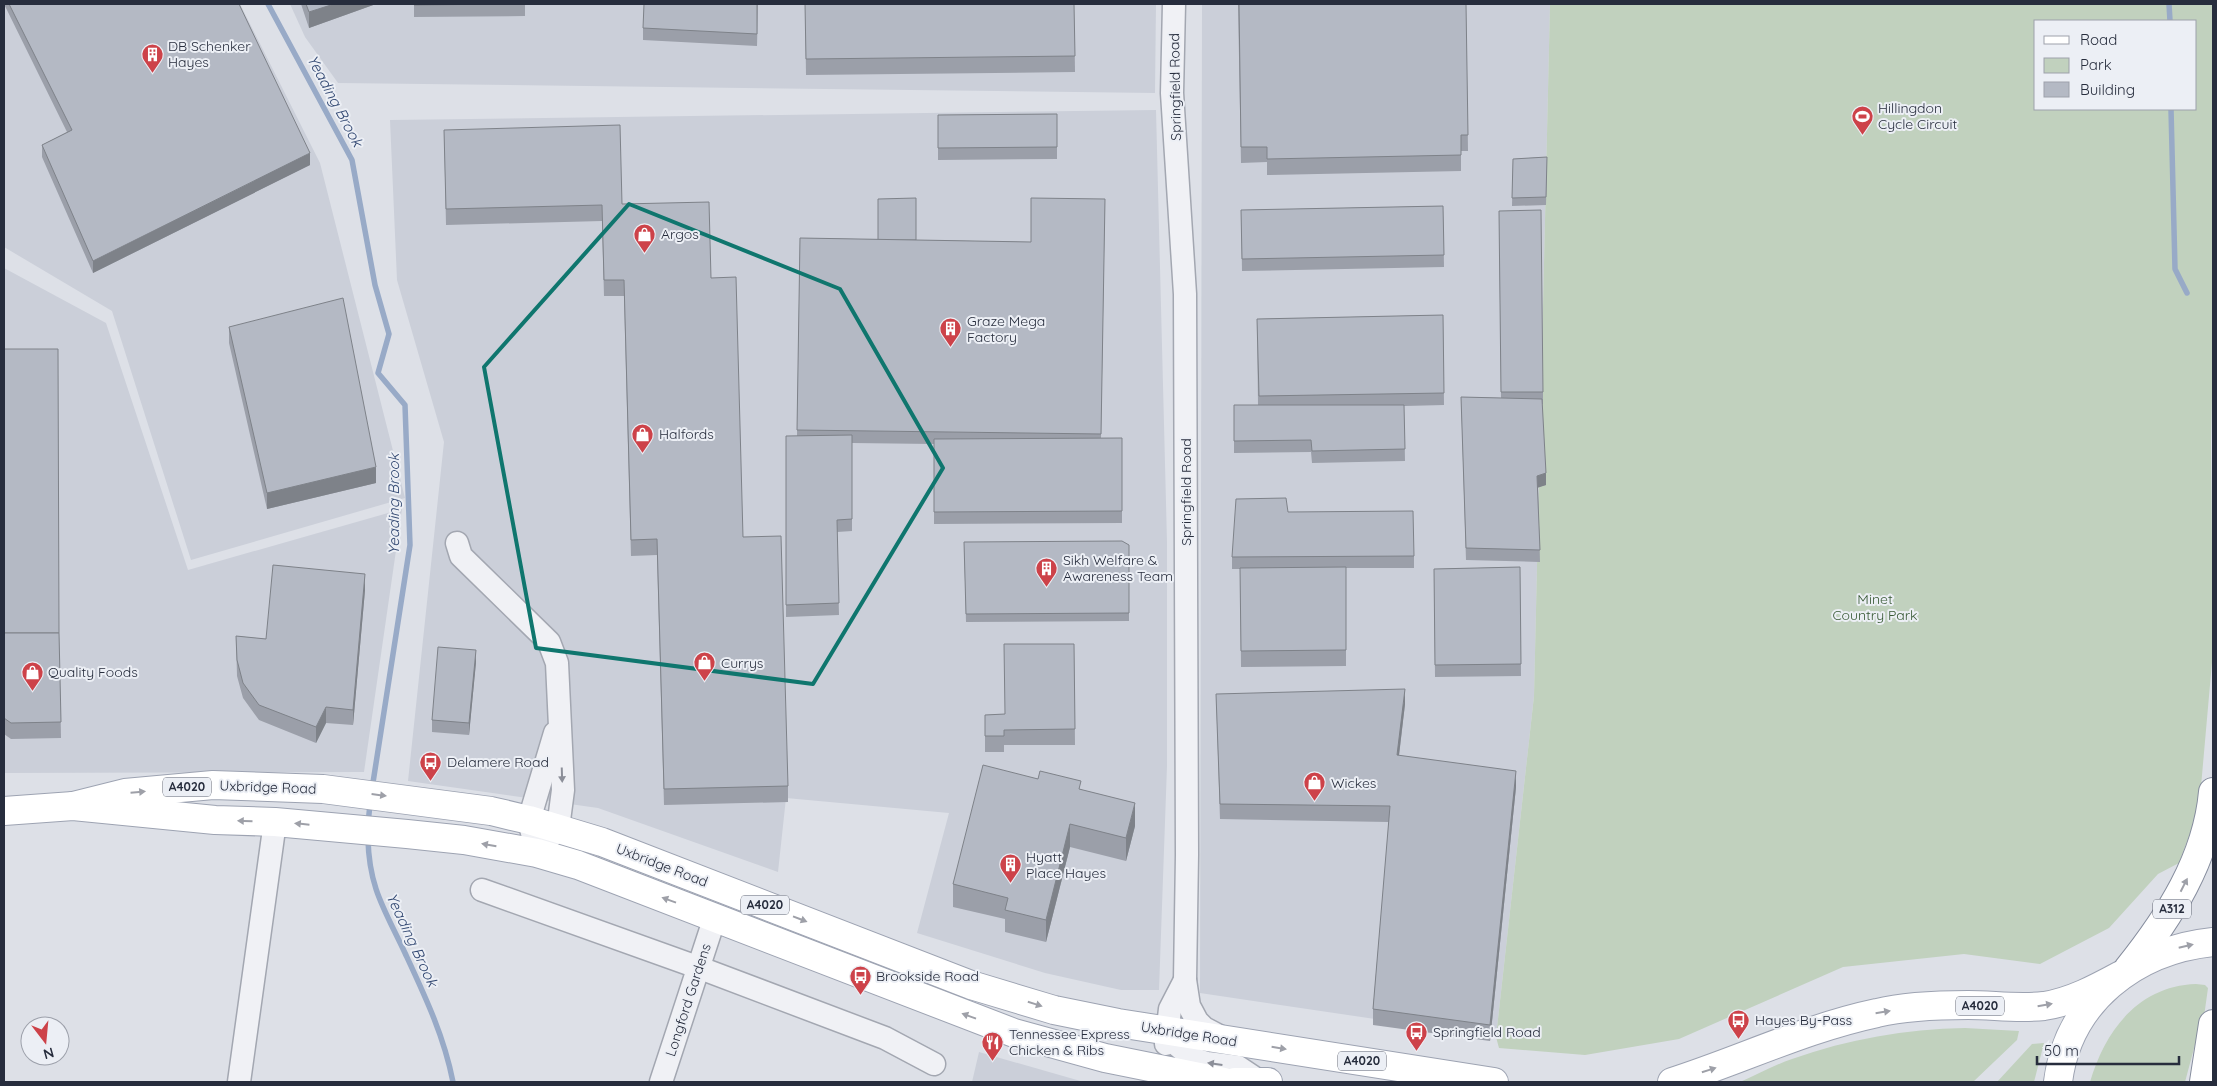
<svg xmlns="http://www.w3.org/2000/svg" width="2217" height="1086" font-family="Quicksand,sans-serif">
<rect width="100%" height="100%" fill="#dde0e7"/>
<g fill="#cbcfd9">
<polygon points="4,4 240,4 320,163 405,498 191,560 112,311 4,247"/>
<polygon points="290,4 1156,4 1155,93 338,83 305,37"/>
<polygon points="1202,4 1550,4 1534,696 1496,1037 1200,993"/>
<polygon points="1156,110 1167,542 1167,766 1159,990 1121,990 1045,973 917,933 949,813 786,798 778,872 598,808 408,781 444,442 397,280 390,120"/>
<polygon points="4,268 106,323 188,570 402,509 364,772 4,773"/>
<polygon points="979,1052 1084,1082 972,1082"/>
</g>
<g fill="#c1d1be" fill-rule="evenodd">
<path d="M1550,4H2213V350L2211,442L2213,651L2199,809L2179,863L2158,874L2109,928L2040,964L1964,954L1843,967L1679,1039L1585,1055L1499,1048L1496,1037L1534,696ZM2036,21H2196V109H2036Z"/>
<path d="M2196,984L2205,985L2208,988L2202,1031L2197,1037L2185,1082H2090C2105,1031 2138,986 2196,984Z"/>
<path d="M1965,1028L2019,1031L2017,1040L1973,1082H1740C1757,1075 1774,1065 1792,1059C1849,1039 1905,1029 1965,1028Z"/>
<polygon points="2044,1043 2034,1082 1997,1082 2032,1044"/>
</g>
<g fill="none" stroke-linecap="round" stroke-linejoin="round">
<g stroke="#98aac7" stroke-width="5.5">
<polyline points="268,4 352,160 375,285 389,334 378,373 405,405 410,545 372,789"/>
<polyline points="2169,4 2170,21"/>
<polyline points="2171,109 2175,269 2187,293"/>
<polyline points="368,824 370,804"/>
<path d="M368,839C369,888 385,910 405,953C425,996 444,1036 453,1082"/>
</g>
<defs>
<g id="minor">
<polyline points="1174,4 1172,93 1185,294 1187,855 1185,980 1189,1006 1197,1021 1204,1028 1223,1038"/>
<polyline points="457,543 461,556 549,642 557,663 563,790 558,828 547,841"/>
<polyline points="533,837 529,820 555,733"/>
<polyline points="482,890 700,968 885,1038 934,1064"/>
<polyline points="1166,1030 1178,1046 1194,1059 1207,1063 1238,1067 1259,1081"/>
<polyline points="1166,1044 1170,1009 1185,980"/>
<polyline points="239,1082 275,822"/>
<polyline points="661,1082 715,917"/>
</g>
<g id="primary">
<polyline points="73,806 125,793 213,785 323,789 491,811 529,820 602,842 971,985 1054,1010 1118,1023 1494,1082"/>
<polyline points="4,811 73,806 215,820 275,822 407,834 464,840 537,853 578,865 1014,1033 1105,1058 1224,1082"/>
<polyline points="1235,1082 1268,1082"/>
<path d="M1672,1082C1741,1060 1806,1028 1877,1013C1906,1006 1938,1005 1968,1005C1993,1005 2018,1009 2044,1006C2071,1002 2097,988 2121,975"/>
<path d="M2058,1082C2068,1001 2135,950 2213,942"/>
</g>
<g id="trunk">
<path d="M2128,969C2169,918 2207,859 2213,792"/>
<polyline points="2204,1082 2213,1024"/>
</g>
</defs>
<use href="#minor" stroke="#a3a7b1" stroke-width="25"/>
<use href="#primary" stroke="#9da3b2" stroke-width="30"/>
<use href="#trunk" stroke="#858c9d" stroke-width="30"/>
<use href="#minor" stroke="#f0f1f5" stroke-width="22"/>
<use href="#primary" stroke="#fff" stroke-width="28"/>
<use href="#trunk" stroke="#fff" stroke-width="28"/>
</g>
<g fill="#9b9fa9">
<polygon points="4,4 239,4 310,165 93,273 42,157 42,145 67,132"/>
<polygon points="301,4 376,4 309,28"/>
<polygon points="414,4 525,4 525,16 414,17"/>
<polygon points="758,4 757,46 643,40 643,28"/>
<polygon points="805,4 1074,4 1075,72 806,75"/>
<polygon points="1238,4 1466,4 1468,151 1461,151 1461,171 1267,175 1267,162 1241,163"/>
<polygon points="1057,114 1057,159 938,160 938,115"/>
<polygon points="444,130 622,204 711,278 743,537 788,786 788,802 664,805 657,555 631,556 624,296 604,296 602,221 446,225"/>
<polygon points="1547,157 1546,205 1512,206 1513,159"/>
<polygon points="1105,199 1101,438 1122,438 1122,523 934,524 934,444 852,443 852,531 837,532 839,615 786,617 786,436 797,436 800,238 1031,242"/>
<polygon points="1443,206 1444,267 1242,271 1241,210"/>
<polygon points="1499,211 1543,392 1543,404 1542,404 1546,485 1538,487 1540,562 1466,560 1461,397 1501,398"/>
<polygon points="1443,315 1444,405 1404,406 1405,461 1312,463 1311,452 1234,453 1234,405 1258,405 1257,319"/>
<polygon points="229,327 376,483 267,509 229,343"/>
<polygon points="4,349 59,633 61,738 11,739 4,734"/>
<polygon points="1288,512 1414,556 1414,568 1346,568 1346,666 1241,667 1240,569 1232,569 1232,557"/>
<polygon points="964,542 1129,545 1129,621 966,622"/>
<polygon points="1520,567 1521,676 1435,677 1434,569"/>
<polygon points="365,590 353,725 326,723 316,743 259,720 243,698 237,676 236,636 266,639"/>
<polygon points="1074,644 1075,745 1004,745 1004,752 985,752 985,715 1005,714"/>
<polygon points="476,662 469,735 432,732 432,720"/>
<polygon points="1216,694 1405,704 1399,756 1516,787 1490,1041 1373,1025 1373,1009 1389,822 1220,819"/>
<polygon points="1081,789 1135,826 1126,861 1070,847 1046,942 1005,932 1005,919 953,907 953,884"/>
</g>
<g fill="#7e8289">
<polygon points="334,4 376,4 309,28 309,12"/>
<polygon points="310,153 310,165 93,273 93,261"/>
<polygon points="376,467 376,483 267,509 267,493"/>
<polygon points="1546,473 1546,485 1537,488 1537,476"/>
<polygon points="365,574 365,590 353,725 353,710"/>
<polygon points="476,650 476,662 469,735 469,723"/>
<polygon points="1405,689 1405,704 1397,771 1397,755"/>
<polygon points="326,707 326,723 316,743 316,727"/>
<polygon points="1516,771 1516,787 1490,1041 1490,1025"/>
<polygon points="1135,803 1135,826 1126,861 1126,838"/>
<polygon points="1070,824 1070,847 1046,942 1046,920"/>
</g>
<g fill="#b4b9c4" stroke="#7e8289">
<polygon points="9,4 239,4 310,153 93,261 42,145 72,130"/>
<polygon points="306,4 334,4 309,12"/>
<polygon points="414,4 506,4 414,5"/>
<polygon points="644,4 757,4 757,34 643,28"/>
<polygon points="805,4 1074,4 1075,56 806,59"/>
<polygon points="1239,4 1466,4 1468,135 1461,135 1461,155 1267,159 1267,147 1241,147"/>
<polygon points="1057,114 1057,147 938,148 938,115"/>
<polygon points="620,125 622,204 709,202 711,278 736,277 743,537 781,536 788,786 664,789 657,539 631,540 624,280 604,280 602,205 446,209 444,130"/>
<polygon points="1547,157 1546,197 1512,198 1513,159"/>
<polygon points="916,198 916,240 878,240 878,199"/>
<polygon points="1031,198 1105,199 1101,434 797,430 800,238 1031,242"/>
<polygon points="1443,206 1444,255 1242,259 1241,210"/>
<polygon points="1541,210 1543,392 1501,392 1499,211"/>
<polygon points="343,298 376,467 267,493 229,327"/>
<polygon points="1443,315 1444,393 1259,396 1257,319"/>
<polygon points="4,349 58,349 59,633 4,633"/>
<polygon points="1461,397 1542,399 1546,473 1537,476 1540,550 1466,548"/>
<polygon points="1234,405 1404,405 1405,449 1312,451 1311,440 1234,441"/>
<polygon points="852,435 852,519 837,520 839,603 786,605 786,436"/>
<polygon points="1122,438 1122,511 934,512 934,439"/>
<polygon points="1286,498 1288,512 1413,511 1414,556 1232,557 1236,499"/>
<polygon points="1122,541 1129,545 1129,613 966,614 964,542"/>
<polygon points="273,565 365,574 353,710 326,707 316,727 259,705 243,683 237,660 236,636 266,639"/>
<polygon points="1346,567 1346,650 1241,651 1240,568"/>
<polygon points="1520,567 1521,664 1435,665 1434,569"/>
<polygon points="4,633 59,633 61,722 11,723 4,718"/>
<polygon points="1004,644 1074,644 1075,729 1004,730 1004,736 985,736 985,715 1005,714"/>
<polygon points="438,647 476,650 469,723 432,720"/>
<polygon points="1405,689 1397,755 1516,771 1490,1025 1373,1009 1390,806 1220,804 1216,694"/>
<polygon points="983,765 1038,779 1040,771 1081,781 1079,789 1135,803 1126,838 1070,824 1046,920 1005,910 1008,898 953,884"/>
</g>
<defs><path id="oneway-solid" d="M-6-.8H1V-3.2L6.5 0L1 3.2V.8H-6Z" transform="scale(1.25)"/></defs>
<g fill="#8c8f99">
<use href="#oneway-solid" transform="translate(562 775) rotate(88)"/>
<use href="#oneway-solid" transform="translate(1215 1064) rotate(-172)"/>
</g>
<g fill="#9ea0a8">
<use href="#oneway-solid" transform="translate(138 792) rotate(-5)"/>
<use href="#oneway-solid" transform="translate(379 795) rotate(7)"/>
<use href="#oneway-solid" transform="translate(245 821) rotate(-179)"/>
<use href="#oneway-solid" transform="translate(302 824) rotate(-174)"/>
<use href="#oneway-solid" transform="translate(489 845) rotate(-170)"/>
<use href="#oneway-solid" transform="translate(2184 885) rotate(-63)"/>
<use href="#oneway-solid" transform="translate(669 900) rotate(-160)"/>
<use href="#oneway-solid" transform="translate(800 919) rotate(21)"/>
<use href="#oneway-solid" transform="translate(2186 946) rotate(-13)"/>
<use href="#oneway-solid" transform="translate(1035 1004) rotate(17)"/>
<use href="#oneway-solid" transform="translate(2045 1005) rotate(-10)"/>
<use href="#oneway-solid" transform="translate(1883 1012) rotate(-9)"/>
<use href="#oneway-solid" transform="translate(969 1016) rotate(-160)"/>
<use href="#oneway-solid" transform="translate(1279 1048) rotate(9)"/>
<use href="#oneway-solid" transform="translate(1709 1070) rotate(-18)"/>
</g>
<path fill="none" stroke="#0f766e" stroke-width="4" stroke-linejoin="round" d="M629,204L840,289L943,468L813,684L536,648L484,367Z"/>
<defs>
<symbol id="building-pin" viewBox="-11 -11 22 30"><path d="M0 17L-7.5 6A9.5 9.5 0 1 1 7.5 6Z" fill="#cd4249" stroke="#eceff5"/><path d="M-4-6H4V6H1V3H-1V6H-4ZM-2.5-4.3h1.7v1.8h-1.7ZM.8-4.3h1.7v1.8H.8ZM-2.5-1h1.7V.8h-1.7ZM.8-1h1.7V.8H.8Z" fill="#fff"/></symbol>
<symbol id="stadium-pin" viewBox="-11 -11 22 30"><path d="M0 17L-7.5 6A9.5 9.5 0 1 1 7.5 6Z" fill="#cd4249" stroke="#eceff5"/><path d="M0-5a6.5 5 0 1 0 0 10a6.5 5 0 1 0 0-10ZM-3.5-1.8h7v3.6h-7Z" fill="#fff"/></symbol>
<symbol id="shop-pin" viewBox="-11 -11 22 30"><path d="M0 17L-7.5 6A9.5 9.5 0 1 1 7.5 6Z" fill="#cd4249" stroke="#eceff5"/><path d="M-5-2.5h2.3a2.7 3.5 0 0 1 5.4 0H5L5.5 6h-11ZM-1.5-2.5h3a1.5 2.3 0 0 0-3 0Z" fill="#fff"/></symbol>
<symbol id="bus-pin" viewBox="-11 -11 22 30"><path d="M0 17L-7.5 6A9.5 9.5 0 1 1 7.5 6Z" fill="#cd4249" stroke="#eceff5"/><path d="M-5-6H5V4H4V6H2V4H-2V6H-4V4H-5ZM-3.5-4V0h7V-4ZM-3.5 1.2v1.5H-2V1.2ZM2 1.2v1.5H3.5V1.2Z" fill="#fff"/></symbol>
<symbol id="restaurant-pin" viewBox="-11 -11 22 30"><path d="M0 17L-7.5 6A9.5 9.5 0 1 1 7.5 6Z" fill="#cd4249" stroke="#eceff5"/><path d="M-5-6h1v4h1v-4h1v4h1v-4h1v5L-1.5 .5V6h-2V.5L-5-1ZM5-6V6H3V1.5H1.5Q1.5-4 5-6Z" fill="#fff"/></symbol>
</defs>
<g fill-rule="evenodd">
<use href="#building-pin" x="140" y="42" width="25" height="34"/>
<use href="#stadium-pin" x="1850" y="104" width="25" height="34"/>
<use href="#shop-pin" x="632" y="222" width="25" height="34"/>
<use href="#building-pin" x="938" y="316" width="25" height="34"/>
<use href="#shop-pin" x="630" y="422" width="25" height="34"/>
<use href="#building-pin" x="1034" y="556" width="25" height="34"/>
<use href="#shop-pin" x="692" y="650" width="25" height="34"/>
<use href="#shop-pin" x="20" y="660" width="25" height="34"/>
<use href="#bus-pin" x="418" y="750" width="25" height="34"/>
<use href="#shop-pin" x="1302" y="770" width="25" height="34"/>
<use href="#building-pin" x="998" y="852" width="25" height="34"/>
<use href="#bus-pin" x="848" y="964" width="25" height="34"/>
<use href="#bus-pin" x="1726" y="1008" width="25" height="34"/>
<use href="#bus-pin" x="1404" y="1020" width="25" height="34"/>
<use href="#restaurant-pin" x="980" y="1030" width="25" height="34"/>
</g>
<g text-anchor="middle" stroke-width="4" stroke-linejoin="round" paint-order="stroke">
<g fill="#eceff5" stroke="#626774" stroke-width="1">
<rect x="163" y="777.5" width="48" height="19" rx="4"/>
<rect x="741" y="895.5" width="48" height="19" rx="4"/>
<rect x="2153" y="899.5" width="38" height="19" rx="4"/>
<rect x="1956" y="996.5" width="48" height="19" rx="4"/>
<rect x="1338" y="1051.5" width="48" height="19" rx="4"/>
</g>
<g font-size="12" font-weight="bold" fill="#272d3d">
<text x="187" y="791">A4020</text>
<text x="765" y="909">A4020</text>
<text x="2172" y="913">A312</text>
<text x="1980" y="1010">A4020</text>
<text x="1362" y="1065">A4020</text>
</g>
<g font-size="14" fill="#272d3d" stroke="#eceff5" text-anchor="start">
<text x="168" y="51">DB Schenker<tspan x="168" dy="16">Hayes</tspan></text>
<text x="1878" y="113">Hillingdon<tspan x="1878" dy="16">Cycle Circuit</tspan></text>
<text x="661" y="239">Argos</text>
<text x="967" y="326">Graze Mega<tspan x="967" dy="16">Factory</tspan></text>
<text x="659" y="439">Halfords</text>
<text x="1063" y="565">Sikh Welfare &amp;<tspan x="1063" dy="16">Awareness Team</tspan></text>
<text x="721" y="668">Currys</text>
<text x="48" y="677">Quality Foods</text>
<text x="447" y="767">Delamere Road</text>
<text x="1331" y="788">Wickes</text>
<text x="1026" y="862">Hyatt<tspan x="1026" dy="16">Place Hayes</tspan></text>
<text x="876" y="981">Brookside Road</text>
<text x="1755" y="1025">Hayes By-Pass</text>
<text x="1433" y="1037">Springfield Road</text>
<text x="1009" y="1039">Tennessee Express<tspan x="1009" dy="16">Chicken &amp; Ribs</tspan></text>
</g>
<g font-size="14" fill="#272d3d" stroke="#eceff5">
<text transform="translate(1175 87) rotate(-91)" y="5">Springfield Road</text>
<text transform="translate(1186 492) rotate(-90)" y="5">Springfield Road</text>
<text transform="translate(268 787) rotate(2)" y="5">Uxbridge Road</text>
<text transform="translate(662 865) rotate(21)" y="5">Uxbridge Road</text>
<text transform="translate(688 1000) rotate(-72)" y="5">Longford Gardens</text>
<text transform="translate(1189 1034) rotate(9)" y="5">Uxbridge Road</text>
</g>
<g font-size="14" fill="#375934" stroke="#eceff5">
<text x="1875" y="604">Minet<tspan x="1875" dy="16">Country Park</tspan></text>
</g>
<g font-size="15" font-style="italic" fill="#314771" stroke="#eceff5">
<text transform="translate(335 101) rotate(62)" y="5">Yeading Brook</text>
<text transform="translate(394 504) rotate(-90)" y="5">Yeading Brook</text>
<text transform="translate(412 940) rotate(65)" y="5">Yeading Brook</text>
</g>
</g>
<rect width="2217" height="1086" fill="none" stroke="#272d3d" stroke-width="10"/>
<rect x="2034" y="20" width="162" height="90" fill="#eceff5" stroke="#9da1ab"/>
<rect x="2044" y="36" width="25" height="8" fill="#ffffff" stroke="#9da1ab"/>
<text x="2080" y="45" font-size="15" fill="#272d3d">Road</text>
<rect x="2044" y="58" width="25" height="15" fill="#c1d1be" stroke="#9da1ab"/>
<text x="2080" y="70" font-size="15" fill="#272d3d">Park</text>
<rect x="2044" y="82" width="25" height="15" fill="#b4b9c4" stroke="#9da1ab"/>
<text x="2080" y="95" font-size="15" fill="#272d3d">Building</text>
<g transform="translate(45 1041) rotate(164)"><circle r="24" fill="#eceff5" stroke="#9da1ab"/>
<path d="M0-4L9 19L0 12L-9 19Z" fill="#cd4249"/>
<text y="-8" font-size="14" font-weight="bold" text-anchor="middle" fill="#272d3d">N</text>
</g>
<path d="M2037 1056v8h142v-8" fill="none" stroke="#272d3d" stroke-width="2.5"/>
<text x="2044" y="1056" font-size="15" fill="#272d3d" stroke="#eceff5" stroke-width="4" paint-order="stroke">50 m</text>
</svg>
